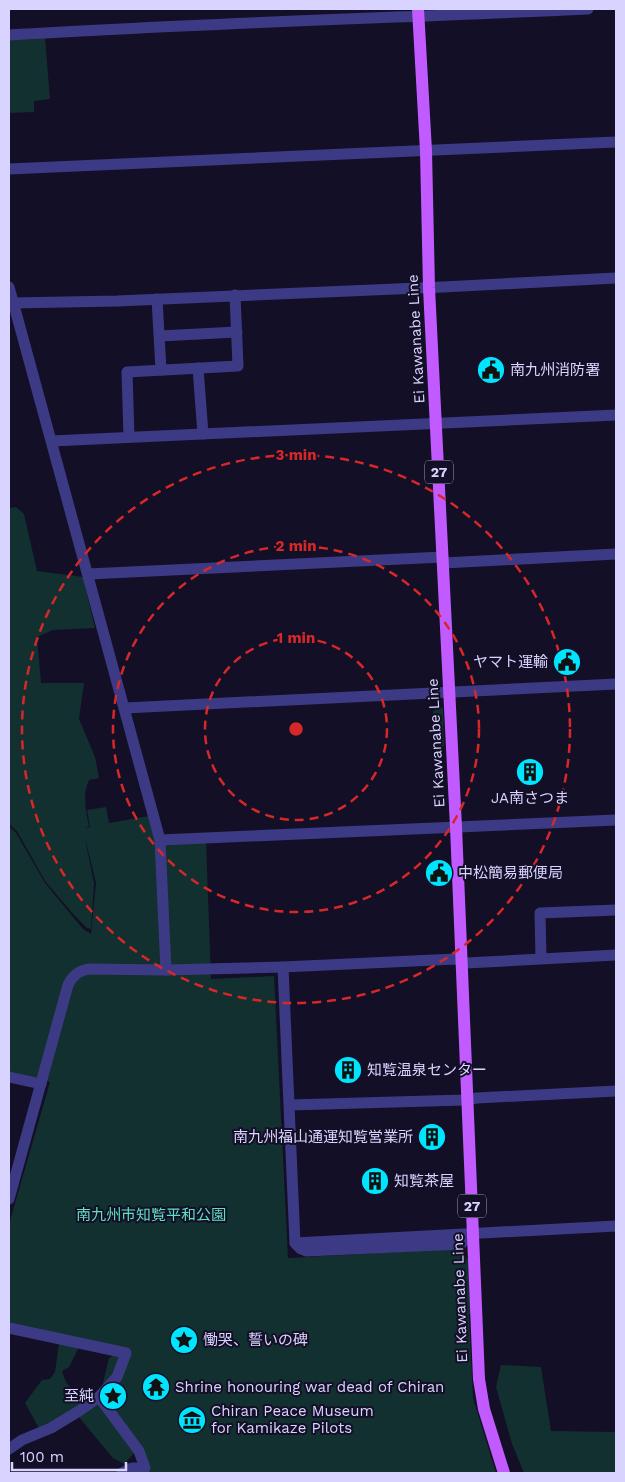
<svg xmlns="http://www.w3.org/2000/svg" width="625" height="1482" viewBox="0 0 625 1482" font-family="'Work Sans','Noto Sans JP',sans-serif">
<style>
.green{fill:#12302f}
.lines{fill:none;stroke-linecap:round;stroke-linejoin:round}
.minor{stroke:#3d3a85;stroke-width:11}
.major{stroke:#c25bff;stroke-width:12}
.ring{fill:none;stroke:#d62828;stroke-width:2.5;stroke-dasharray:9 6}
.labels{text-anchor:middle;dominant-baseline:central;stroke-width:4;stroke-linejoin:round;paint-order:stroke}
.shield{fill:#130f26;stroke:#9e99be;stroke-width:1}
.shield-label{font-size:14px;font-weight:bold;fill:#d9d4ff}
.street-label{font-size:15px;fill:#d9d4ff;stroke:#130f26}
.poi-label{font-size:15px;fill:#d9d4ff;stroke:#130f26;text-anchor:start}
.park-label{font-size:15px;fill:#5fe0c0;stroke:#130f26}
.centre{fill:#d62828;stroke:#130f26;stroke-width:2.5}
.ring-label{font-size:15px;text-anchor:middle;font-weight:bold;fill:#d62828;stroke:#130f26;stroke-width:4;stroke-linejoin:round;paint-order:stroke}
</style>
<rect width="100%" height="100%" fill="#130f26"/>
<!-- green -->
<g class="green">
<polygon points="45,37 50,99 34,101 34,112 9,113 9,38"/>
<path d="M16,507l8,7 13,57 46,6 12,51 -42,2 -16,7 4,46h43l-5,36 16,38 4,21 -10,2c-7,14 -3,32 0,46l-4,2 5,-1 -3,-17 19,-3 3,16 40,-7 7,28 50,-3 5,138 63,-3 14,282 164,-9c8,1 12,4 16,11l3,52 -2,3 4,83 23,75h-367l20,-2 -44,-70 -2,-18 6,-25 7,-4 -107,-30v-100l41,-142 -41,-8v-248l7,7 29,50 38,46 8,5 5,-51 -12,-49 10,49 -3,46 -4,-1 -13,-13 -29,-34 -28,-50 -8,-7v-316z"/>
<polygon points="443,707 444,746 434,747 433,711"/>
<polygon points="59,1343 79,1347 69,1367 62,1371 66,1382 84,1404 40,1430 25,1403 42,1380 50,1379 55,1372"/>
<polygon points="501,1365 541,1367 551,1431 616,1432 616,1473 524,1473 512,1444 496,1387"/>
<polygon points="99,1401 136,1451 124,1464 113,1458 78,1416"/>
</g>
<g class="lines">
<!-- minor -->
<g class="minor">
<path d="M9,35c193,-12 386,-17 579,-26"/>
<polyline points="9,169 616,142"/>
<polyline points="9,287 160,840 166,970"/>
<polyline points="157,299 161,370"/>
<polyline points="13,303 117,301 443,287 616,278"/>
<polyline points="160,336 237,332"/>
<polyline points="198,368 203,434"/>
<polyline points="129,437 127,372 238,366 235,295"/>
<polyline points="52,441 616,415"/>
<polyline points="443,563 616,554"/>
<polyline points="88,574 443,557"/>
<polyline points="125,708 616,684"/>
<polyline points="160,840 616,820"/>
<polyline points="541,958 540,913 616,910"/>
<polyline points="283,967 295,1243 301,1249 306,1251 461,1244 473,1232"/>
<polyline points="9,1077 41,1084"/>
<polyline points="290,1105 464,1100 477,1098 616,1091"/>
<path d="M9,1199l59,-214c5,-10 11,-15 22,-16l76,1 117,-3 173,-8 10,4 150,-8"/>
<polyline points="295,1243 616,1226"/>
<polyline points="9,1328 126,1353 117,1377 99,1397 139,1451 145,1468 132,1468 122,1473"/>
<polyline points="9,1449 22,1440 51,1428 79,1411 99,1397"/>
</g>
<!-- major -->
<polyline class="major" points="418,9 426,151 429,288 456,827 479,1379 484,1409 504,1473"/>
</g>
<!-- distance rings -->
<g class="ring">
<circle cx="296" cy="729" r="91"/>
<circle cx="296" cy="729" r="183"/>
<circle cx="296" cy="729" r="274"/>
</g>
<!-- icons -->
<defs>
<symbol id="civic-disc" viewBox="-11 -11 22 22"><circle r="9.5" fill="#00e5ff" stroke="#130f26"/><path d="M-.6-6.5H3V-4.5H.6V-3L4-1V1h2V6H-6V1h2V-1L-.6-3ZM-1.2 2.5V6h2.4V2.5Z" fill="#111"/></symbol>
<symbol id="building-disc" viewBox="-11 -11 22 22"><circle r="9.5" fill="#00e5ff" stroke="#130f26"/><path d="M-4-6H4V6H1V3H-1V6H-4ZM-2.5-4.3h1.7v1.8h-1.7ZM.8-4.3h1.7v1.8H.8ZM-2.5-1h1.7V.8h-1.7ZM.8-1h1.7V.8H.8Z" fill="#111"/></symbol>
<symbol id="sight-disc" viewBox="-11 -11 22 22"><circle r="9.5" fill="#00e5ff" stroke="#130f26"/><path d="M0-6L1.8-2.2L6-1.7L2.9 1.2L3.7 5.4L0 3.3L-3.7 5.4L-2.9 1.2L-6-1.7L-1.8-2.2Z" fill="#111"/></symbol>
<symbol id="temple-disc" viewBox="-11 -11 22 22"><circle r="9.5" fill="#00e5ff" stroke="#130f26"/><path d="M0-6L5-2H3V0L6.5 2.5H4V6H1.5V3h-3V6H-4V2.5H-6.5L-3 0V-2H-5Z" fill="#111"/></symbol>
<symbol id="museum-disc" viewBox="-11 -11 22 22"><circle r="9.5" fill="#00e5ff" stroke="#130f26"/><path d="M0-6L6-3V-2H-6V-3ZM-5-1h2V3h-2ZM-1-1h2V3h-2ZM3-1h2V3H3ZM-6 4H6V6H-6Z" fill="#111"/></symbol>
</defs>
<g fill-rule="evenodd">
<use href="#civic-disc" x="475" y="354" width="32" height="32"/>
<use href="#civic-disc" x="551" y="646" width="32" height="32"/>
<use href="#building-disc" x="514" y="756" width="32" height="32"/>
<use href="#civic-disc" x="423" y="857" width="32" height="32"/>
<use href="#building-disc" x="332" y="1054" width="32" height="32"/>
<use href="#building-disc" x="416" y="1121" width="32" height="32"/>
<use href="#building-disc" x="359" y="1165" width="32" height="32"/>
<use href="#sight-disc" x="168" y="1324" width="32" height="32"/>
<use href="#temple-disc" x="140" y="1371" width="32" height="32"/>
<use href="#sight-disc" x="97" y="1380" width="32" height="32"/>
<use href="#museum-disc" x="176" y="1404" width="32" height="32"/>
</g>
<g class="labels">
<!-- shield labels -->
<g class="shield">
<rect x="425" y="460.5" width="28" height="23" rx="4"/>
<rect x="458" y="1194.5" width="28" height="23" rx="4"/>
</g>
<g class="shield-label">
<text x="439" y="472">27</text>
<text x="472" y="1206">27</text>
</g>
<!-- street labels -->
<g class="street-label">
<text transform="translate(416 339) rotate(-93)">Ei Kawanabe Line</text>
<text transform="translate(436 743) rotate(-93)">Ei Kawanabe Line</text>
<text transform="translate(460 1298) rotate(-92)">Ei Kawanabe Line</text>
</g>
<!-- poi labels -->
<g class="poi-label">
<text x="510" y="370">南九州消防署</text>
<text x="548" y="662" text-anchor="end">ヤマト運輸</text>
<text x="530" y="798" text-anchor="middle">JA南さつま</text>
<text x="458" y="873">中松簡易郵便局</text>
<text x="367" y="1070">知覧温泉センター</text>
<text x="413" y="1137" text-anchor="end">南九州福山通運知覧営業所</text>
<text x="394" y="1181">知覧茶屋</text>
<text x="203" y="1340">慟哭、誓いの碑</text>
<text x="175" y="1387">Shrine honouring war dead of Chiran</text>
<text x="94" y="1396" text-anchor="end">至純</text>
<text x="211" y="1411">Chiran Peace Museum<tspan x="211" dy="17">for Kamikaze Pilots</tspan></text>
</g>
<!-- park labels -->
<g class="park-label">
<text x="151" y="1215">南九州市知覧平和公園</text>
</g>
</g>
<circle cx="296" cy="729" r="8" class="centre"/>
<g class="ring-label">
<text x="296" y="460">3 min</text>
<text x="296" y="551">2 min</text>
<text x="296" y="643">1 min</text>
</g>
<!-- border -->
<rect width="625" height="1482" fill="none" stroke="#d9d4ff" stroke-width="20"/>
<!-- scale -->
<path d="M12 1462v8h114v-8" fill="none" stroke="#d9d4ff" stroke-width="2.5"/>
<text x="20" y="1462" font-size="15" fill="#d9d4ff" stroke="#130f26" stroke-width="4" paint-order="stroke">100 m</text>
</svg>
